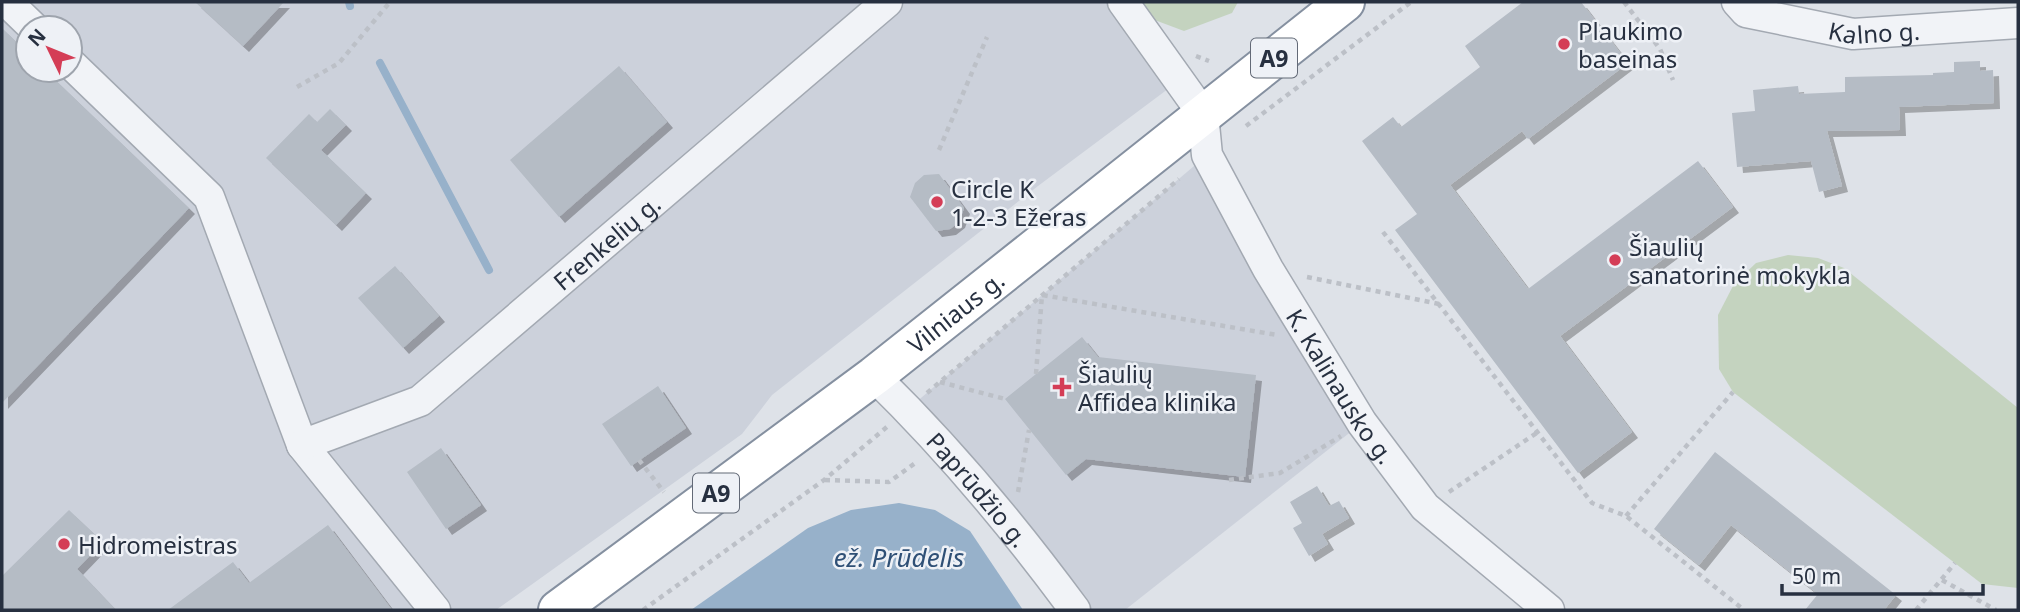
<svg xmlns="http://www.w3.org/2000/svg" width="2020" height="612" viewBox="0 0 2020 612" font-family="'Noto Sans',sans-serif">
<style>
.built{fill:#ccd1db;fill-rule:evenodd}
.green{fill:#c4d3bf}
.water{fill:#97b1ca}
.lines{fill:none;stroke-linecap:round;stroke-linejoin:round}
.stream{stroke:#97b1ca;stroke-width:8}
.building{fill:#b5bcc5;filter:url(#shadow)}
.minor-casing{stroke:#a3a9b2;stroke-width:33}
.highway-casing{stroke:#8590a0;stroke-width:42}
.path{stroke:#bcc0c7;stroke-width:4.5;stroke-dasharray:5 5;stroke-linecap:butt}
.minor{stroke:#f1f3f7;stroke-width:30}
.highway{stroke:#fff;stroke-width:38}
.poi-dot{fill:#d43d56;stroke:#eef1f6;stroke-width:2.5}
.labels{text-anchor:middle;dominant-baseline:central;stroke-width:5;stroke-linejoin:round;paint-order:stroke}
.shield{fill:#eef1f6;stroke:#636a77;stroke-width:2}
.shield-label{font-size:23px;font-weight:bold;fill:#273040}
.street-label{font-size:24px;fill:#273040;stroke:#eef1f6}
.poi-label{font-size:24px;fill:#273040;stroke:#eef1f6;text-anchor:start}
.water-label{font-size:26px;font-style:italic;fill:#2f5076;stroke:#eef1f6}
</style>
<defs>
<filter id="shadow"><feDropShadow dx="6" dy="6" stdDeviation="0" flood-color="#0004"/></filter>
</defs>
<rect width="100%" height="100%" fill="#dee2e8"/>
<!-- built -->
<g class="built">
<path d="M2,2h1121l57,78 -142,106 -266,209 -30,39 -246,176h-494zM28,28h42v42h-42z"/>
<polygon points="1207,155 1362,423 1125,610 1075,610 908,409"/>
</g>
<!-- green -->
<g class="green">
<polygon points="1140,2 1238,2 1232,13 1184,31 1152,19"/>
<polygon points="1788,255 1818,258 1844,268 2018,408 2018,588 1982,584 1733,392 1719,369 1718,315 1734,284 1756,263"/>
</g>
<!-- water -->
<polygon class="water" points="899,503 935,510 970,531 1023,610 691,610 808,528 851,510"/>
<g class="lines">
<!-- stream -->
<g class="stream">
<polyline points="349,2 350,6"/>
<polyline points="380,63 489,270"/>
</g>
</g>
<!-- building -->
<g class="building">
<polygon points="195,2 284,2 243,46"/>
<polygon points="1523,2 1581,2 1628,63 1528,139 1522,131 1450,185 1528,289 1698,161 1733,207 1560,336 1632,432 1578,473 1395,230 1417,214 1362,141 1393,117 1401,127 1480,67 1465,46"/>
<polygon points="2,28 28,53 28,70 45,70 189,208 2,403"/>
<polygon points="1980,61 1980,71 1993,70 1994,103 1899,107 1900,130 1827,131 1842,186 1819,192 1811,161 1737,167 1732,113 1755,111 1753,90 1798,86 1799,94 1845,92 1845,77 1933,75 1933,73 1954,72 1954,62"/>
<polygon points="619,66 667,122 559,217 510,160"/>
<polygon points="330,109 346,125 321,150 366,193 336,225 266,158 309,114 317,122"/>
<polygon points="939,174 964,208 959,222 950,229 936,231 910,197 915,183 924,175"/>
<polygon points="395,266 439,316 403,348 358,298"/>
<polygon points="1082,337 1098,357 1256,375 1245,477 1086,459 1066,475 1005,399"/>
<polygon points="658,386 686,428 631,466 602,424"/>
<polygon points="441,448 481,505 446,529 407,472"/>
<polygon points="1715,452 1896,595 1884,610 1805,610 1818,594 1731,525 1699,565 1654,529"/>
<polygon points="1317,486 1329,506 1339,501 1349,518 1322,534 1328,544 1309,556 1293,528 1302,523 1290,502"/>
<polygon points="69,510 103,542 77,569 116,610 2,610 2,576"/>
<polygon points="328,525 392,610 168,610 233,562 249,583"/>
</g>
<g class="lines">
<defs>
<g id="minor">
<polyline points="7,2 34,28"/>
<path id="s1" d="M1123,2l80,112 4,41 61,114 94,154 63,84 124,103"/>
<path id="s2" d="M1737,2l9,10 107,22 165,-11"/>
<polyline points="70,63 209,197 302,445 435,610"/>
<path id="s3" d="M874,376c74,72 140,151 201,234"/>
<path id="s4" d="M302,445l118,-44 467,-399"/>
</g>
<g id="highway">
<path id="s5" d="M558,610l316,-234 471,-374"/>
</g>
</defs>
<!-- minor casing -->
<use href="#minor" class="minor-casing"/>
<!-- highway casing -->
<use href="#highway" class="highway-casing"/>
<!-- path -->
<g class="path">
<polyline points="1624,2 1660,49 1673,80"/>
<polyline points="1196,56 1209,61"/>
<polyline points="297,87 339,63 390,2"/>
<polyline points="1246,126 1411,2"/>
<polyline points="939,150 987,37"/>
<polyline points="1383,232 1592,503 1626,516 1744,610"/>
<polyline points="1307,277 1439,304"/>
<polyline points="1036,374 1042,295 1277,335"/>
<polyline points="940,382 1005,399"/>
<polyline points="927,393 1179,179"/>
<polyline points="639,460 664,492"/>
<polyline points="825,480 889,482 918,461"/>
<polyline points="1229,480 1280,473 1341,436"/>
<polyline points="1018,492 1029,430"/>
<polyline points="1449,492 1538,432"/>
<polyline points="1626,516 1733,392"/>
<polyline points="1942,580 1996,610"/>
<polyline points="643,610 824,480 888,426"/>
<polyline points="1916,610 1955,563"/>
</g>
<!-- minor -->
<use href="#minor" class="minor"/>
<!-- highway -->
<use href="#highway" class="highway"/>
</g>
<!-- markers -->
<g class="poi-dot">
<circle cx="1564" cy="44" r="7"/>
<circle cx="937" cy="202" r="7"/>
<circle cx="1615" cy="260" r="7"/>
<path d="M1058.5 376.5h7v7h7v7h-7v7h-7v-7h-7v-7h7z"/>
<circle cx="64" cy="544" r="7"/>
</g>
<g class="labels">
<!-- shield labels -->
<g class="shield">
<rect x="1251" y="38.5" width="46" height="39" rx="5"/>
<rect x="693" y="473.5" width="46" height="39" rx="5"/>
</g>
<g class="shield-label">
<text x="1274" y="58">A9</text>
<text x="716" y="493">A9</text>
</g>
<!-- street labels -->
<g class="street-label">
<text stroke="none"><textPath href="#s2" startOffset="144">Kalno g.</textPath></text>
<text stroke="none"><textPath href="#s4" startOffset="371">Frenkelių g.</textPath></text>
<text stroke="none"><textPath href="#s5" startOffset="497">Vilniaus g.</textPath></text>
<text stroke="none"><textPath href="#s1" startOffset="446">K. Kalinausko g.</textPath></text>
<text stroke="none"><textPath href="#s3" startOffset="154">Paprūdžio g.</textPath></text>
</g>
<!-- poi labels -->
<g class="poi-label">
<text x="1578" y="30">Plaukimo<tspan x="1578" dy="28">baseinas</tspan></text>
<text x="951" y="188">Circle K<tspan x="951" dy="28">1-2-3 Ežeras</tspan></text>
<text x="1629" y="246">Šiaulių<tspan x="1629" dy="28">sanatorinė mokykla</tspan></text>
<text x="1078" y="373">Šiaulių<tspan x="1078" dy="28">Affidea klinika</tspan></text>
<text x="78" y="544">Hidromeistras</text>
</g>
<!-- water labels -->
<g class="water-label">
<text x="899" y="557">ež. Prūdelis</text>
</g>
</g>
<!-- border -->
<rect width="2020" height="612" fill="none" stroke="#273040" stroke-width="7"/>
<!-- north arrow -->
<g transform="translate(49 49) rotate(313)"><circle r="33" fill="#eef1f6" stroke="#9ea4ad" stroke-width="2"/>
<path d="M0-5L12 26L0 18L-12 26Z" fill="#d43d56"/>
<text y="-10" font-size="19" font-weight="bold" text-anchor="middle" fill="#273040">N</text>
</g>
<!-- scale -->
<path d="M1782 584v10h201v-10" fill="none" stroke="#273040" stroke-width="3.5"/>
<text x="1792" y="584" font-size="21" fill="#273040" stroke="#eef1f6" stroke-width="5" paint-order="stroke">50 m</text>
</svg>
